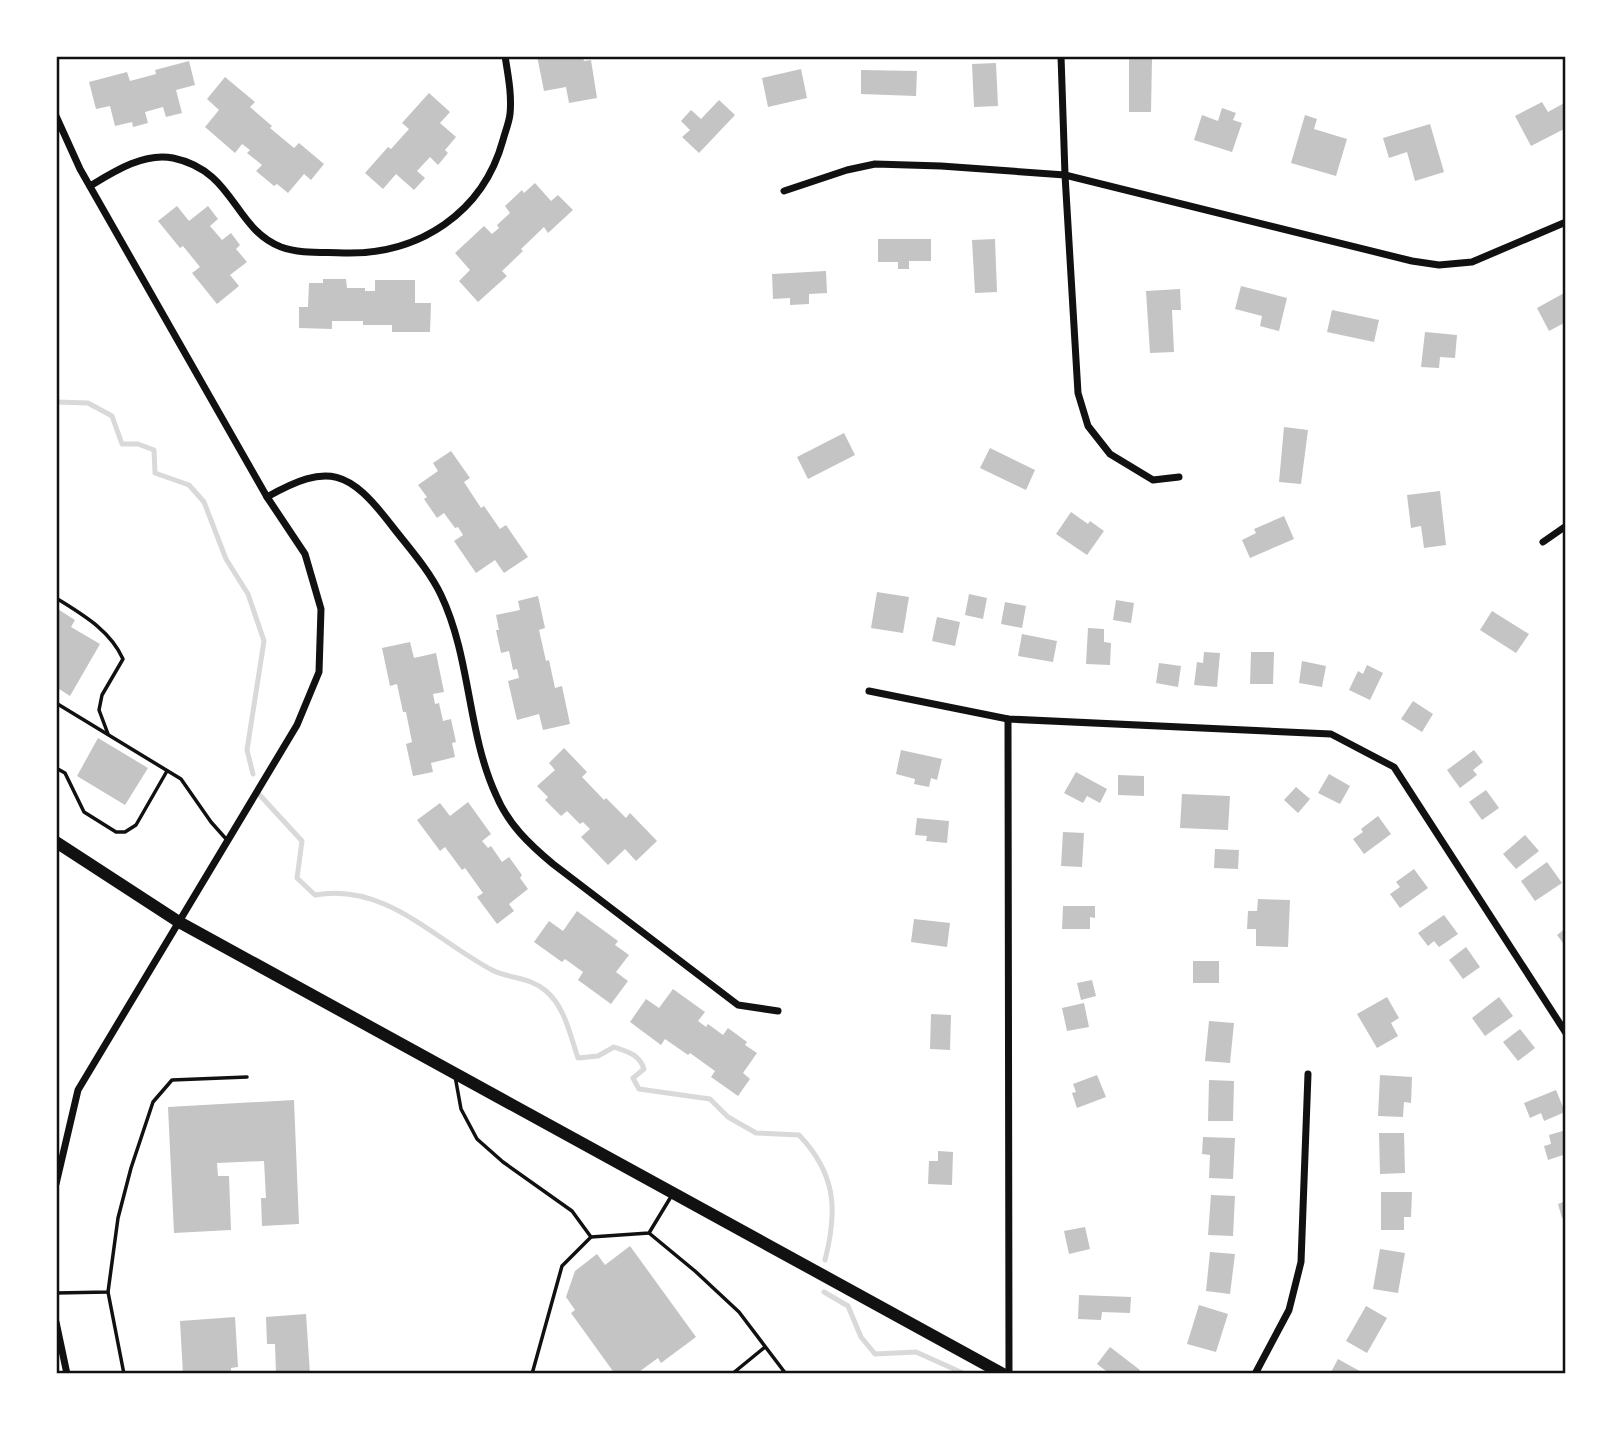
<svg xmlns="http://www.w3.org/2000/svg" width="1622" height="1430" viewBox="0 0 1622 1430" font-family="'Sofia Sans Condensed',sans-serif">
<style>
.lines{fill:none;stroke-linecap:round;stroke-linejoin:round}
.stream{stroke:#d9d9d9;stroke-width:5}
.building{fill:#c4c4c4}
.service{stroke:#111;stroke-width:3.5}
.minor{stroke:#111;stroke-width:7}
.primary{stroke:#111;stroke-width:12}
.neatline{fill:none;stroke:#111;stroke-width:2.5}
</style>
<rect width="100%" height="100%" fill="#fff"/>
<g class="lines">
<!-- stream -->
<g class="stream">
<polyline points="56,402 88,403 112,416 122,444 138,444 154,450 155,473 189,485 204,502 226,559 248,594 264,641 247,750 253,774"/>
<path d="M257,792l45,49 -5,37 18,17c70,-13 120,45 177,75 18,9 38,7 54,21 19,16 24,44 32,67l20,-2 16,-9c14,5 25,7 30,22l-11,9 6,11 71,10 18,18 28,16 43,2c37,39 39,75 26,125"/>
<polyline points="824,1292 848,1306 861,1337 875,1354 916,1352 965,1374"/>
</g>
</g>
<!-- building -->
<g class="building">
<polygon points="537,56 583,56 584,61 591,60 597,98 569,103 566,87 544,91"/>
<polygon points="1129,59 1152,59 1151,112 1129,112"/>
<polygon points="189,61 195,85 176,90 182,113 166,117 163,107 145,112 148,123 133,127 132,122 115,126 110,106 96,109 89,82 127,72 130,81 156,74 155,70"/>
<polygon points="996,63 998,106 974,107 972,64"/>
<polygon points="801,69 807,98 768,107 762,78"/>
<polygon points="861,70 917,71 916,96 861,94"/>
<polygon points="225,77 255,102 250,107 272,126 270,128 294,148 299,143 324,164 311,180 304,174 288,193 277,184 274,186 256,171 262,165 247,153 250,150 242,144 235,153 205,127 219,110 207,99"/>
<polygon points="429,93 450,112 440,123 456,137 445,150 448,153 438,165 430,157 417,171 425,178 414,190 396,174 383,189 365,173 388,147 391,149 409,129 402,123"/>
<polygon points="719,100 735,115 699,153 682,137 690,130 681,121 691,110 701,119"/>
<polygon points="1542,102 1548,112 1566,102 1566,128 1531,146 1515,116"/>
<polygon points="1222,108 1236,113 1233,120 1242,123 1232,152 1194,140 1202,115 1218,121"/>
<polygon points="1305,115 1317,119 1314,129 1347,139 1336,176 1291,163"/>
<polygon points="1430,124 1444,172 1415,181 1407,152 1389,158 1383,138"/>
<polygon points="535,183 551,201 558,195 573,210 548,233 544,227 521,249 523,251 502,271 507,276 478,302 459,281 470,270 455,253 484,226 492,234 499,228 497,225 510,213 505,206 522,190 524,193"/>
<polygon points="177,206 189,221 208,206 218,219 210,226 222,240 231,233 240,245 236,249 247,262 230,275 239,286 217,304 192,273 200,267 183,246 180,248 158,221"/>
<polygon points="878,239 931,239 931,261 909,261 909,269 898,269 898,262 878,262"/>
<polygon points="995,239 997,292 975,293 972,240"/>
<polygon points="826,271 827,293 809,294 809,304 790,305 790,298 773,299 772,274"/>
<polygon points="323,279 346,279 347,288 365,288 365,291 375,291 375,280 415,280 415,303 431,303 430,332 392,332 392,325 363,325 363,321 332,321 332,329 299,328 299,307 308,307 309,283 323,283"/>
<polygon points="1241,286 1287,298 1279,331 1260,326 1262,316 1235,309"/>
<polygon points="1180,289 1181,310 1172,310 1174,352 1150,353 1146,291"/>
<polygon points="1566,292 1566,322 1549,331 1537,308"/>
<polygon points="1332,310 1379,320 1374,342 1327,332"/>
<polygon points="1425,332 1457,335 1455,358 1440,357 1439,368 1421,367"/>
<polygon points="1284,427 1308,430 1301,484 1279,482"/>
<polygon points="844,433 855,455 808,479 797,457"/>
<polygon points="990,448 1035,470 1026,490 980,468"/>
<polygon points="451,451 470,478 464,482 481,508 484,506 500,529 506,525 528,557 504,573 495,560 476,573 454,541 463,535 458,527 455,528 444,513 437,518 424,499 427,497 418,485 438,471 433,463"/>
<polygon points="1440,491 1446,545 1424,548 1421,526 1411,528 1407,495"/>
<polygon points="1071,512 1088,524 1090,521 1104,531 1087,555 1056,534"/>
<polygon points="1284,516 1294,539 1250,558 1242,540 1256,533 1254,529"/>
<polygon points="877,592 909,597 903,633 871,628"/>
<polygon points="969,594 987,598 983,619 965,615"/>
<polygon points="538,596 545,628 539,630 546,661 549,660 555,688 562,686 570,724 543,730 539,714 517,720 508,681 519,678 517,669 513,670 509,651 501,653 496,630 499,630 496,615 520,610 518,601"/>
<polygon points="1116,600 1134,603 1131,623 1113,620"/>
<polygon points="1005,602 1026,606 1022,628 1001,624"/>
<polygon points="56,608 75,620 71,627 100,644 70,696 56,687"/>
<polygon points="1492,611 1529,634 1516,653 1480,630"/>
<polygon points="937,617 960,622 955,646 932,641"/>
<polygon points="1088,628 1104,629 1104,642 1111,643 1110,665 1086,664"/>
<polygon points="1022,634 1057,641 1053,662 1018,656"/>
<polygon points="410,642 414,658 436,653 444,692 433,694 435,704 439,703 443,721 451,719 456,742 452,743 455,757 431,763 433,772 413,776 406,744 412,742 406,712 403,712 397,684 390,686 382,648"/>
<polygon points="1204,652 1220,653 1217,687 1194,685 1197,662 1203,663"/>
<polygon points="1251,652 1274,652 1273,684 1250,684"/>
<polygon points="1302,661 1326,666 1322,687 1299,683"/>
<polygon points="1159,663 1181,666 1178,687 1156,683"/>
<polygon points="1367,665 1383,673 1370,700 1349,690 1358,671 1363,674"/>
<polygon points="1413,701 1433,714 1422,732 1401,719"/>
<polygon points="98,738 148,768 125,805 77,776"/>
<polygon points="564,748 587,772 582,777 604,800 606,798 626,818 630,813 657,841 636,861 625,849 608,865 581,837 590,829 583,822 580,824 567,811 561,816 545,800 548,797 537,786 555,770 549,763"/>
<polygon points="901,750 942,759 937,780 931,778 929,787 914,784 915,779 896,774"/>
<polygon points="1474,750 1483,762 1473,770 1477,775 1460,788 1447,770"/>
<polygon points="1076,772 1107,789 1100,803 1087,796 1083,803 1064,793"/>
<polygon points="1329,774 1350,786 1340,804 1318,793"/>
<polygon points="1118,775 1144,776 1144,796 1118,795"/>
<polygon points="1296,787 1310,799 1298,813 1284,800"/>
<polygon points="1486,790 1499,808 1482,820 1469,802"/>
<polygon points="1182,794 1230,796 1228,830 1180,828"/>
<polygon points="468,802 491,834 482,841 488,848 491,846 502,862 509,857 522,875 520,878 528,889 509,904 514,911 497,924 477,897 483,893 465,868 462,870 445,847 440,851 417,820 440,803 450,816"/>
<polygon points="1378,816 1391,834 1364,854 1353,839 1363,832 1361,829"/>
<polygon points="917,818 949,821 947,843 926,841 927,836 915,835"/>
<polygon points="1063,832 1084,833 1082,867 1061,866"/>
<polygon points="1525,835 1539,851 1516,869 1503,854"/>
<polygon points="1215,849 1239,850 1238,869 1214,868"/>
<polygon points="1547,862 1562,883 1535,901 1521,881"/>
<polygon points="1414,869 1428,888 1400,908 1390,894 1400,887 1396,882"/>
<polygon points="1258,899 1290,900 1288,947 1256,946 1256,929 1247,929 1248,911 1257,911"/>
<polygon points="1063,906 1095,906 1095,918 1090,917 1090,929 1062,929"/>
<polygon points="577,911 618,941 615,945 629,955 616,972 628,981 611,1004 578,980 583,972 565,959 562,962 534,942 549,921 563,931"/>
<polygon points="1444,915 1458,934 1439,947 1434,941 1428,946 1418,933"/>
<polygon points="914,919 950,923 947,947 911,942"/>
<polygon points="1566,928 1566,947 1557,935"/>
<polygon points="1466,947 1480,967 1463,979 1449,960"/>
<rect x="1193" y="961" width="26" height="22"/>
<polygon points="1092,980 1096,996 1081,1000 1077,983"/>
<polygon points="673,989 705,1012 698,1021 706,1027 708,1024 723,1035 728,1028 747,1042 745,1045 757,1053 743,1073 750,1079 738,1096 711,1077 715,1071 690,1053 688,1055 665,1039 661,1045 630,1022 646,999 659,1008"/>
<polygon points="1387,997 1399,1018 1391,1023 1398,1036 1377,1048 1357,1014"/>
<polygon points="1499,997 1513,1016 1485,1036 1472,1018"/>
<polygon points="1084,1003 1089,1027 1067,1031 1062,1008"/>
<polygon points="931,1014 951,1015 950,1050 930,1049"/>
<polygon points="1209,1021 1234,1023 1230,1063 1205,1061"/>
<polygon points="1520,1029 1535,1048 1518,1061 1503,1042"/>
<polygon points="1097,1075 1106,1097 1077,1108 1072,1093 1076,1092 1073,1084"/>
<polygon points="1380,1075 1412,1077 1411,1103 1404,1102 1403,1117 1378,1116"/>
<polygon points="1209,1080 1234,1081 1233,1121 1208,1121"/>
<polygon points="1556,1090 1565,1112 1544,1121 1541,1113 1530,1118 1524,1103"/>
<polygon points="294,1100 299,1224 262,1226 261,1198 266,1198 264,1161 217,1163 218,1176 229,1176 231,1230 174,1233 168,1107"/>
<polygon points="1566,1130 1566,1154 1548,1160 1544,1146 1551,1144 1549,1135"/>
<polygon points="1379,1133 1404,1133 1405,1173 1380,1174"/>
<polygon points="1203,1137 1235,1138 1233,1179 1209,1178 1210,1155 1202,1154"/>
<polygon points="938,1151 953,1152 952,1185 928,1184 929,1161 938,1161"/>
<polygon points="1381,1192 1412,1192 1411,1217 1404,1217 1404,1230 1381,1230"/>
<polygon points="1211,1195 1235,1196 1233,1236 1208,1235"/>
<polygon points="1566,1201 1566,1217 1562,1218 1558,1204"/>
<polygon points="1085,1227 1090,1249 1069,1254 1064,1231"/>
<polygon points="630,1246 696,1337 661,1363 658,1358 636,1374 615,1374 571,1313 575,1310 566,1297 575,1271 597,1254 605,1265"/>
<polygon points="1380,1249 1405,1253 1398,1293 1373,1289"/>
<polygon points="1210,1252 1235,1254 1230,1294 1206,1291"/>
<polygon points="1079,1295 1131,1297 1130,1313 1102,1312 1101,1320 1078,1319"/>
<polygon points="1199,1305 1228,1314 1216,1352 1187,1344"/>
<polygon points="1366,1306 1387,1318 1367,1353 1346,1341"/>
<polygon points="306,1314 310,1374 276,1374 275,1344 267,1344 266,1317"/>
<polygon points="235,1317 238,1367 231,1368 231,1374 183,1374 180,1321"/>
<polygon points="1110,1347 1140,1370 1137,1374 1110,1374 1097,1364"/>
<polygon points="1338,1359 1365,1374 1330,1374"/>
</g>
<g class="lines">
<!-- service -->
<g class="service">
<path d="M56,598c27,17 54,32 67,61l-21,36 -3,15 9,24"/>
<polyline points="56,703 181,779 211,822 227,840"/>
<polyline points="56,768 65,773 84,812 116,832 125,832 136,825 167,771"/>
<polyline points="455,1076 461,1109 477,1139 503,1162 572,1211 591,1237 562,1266 532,1374"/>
<polyline points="649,1233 695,1271 739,1312 786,1374"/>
<polyline points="591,1237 649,1233 672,1195"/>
<polyline points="108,1292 124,1374"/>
<polyline points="56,1293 108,1292 118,1218 131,1168 153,1102 172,1080 247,1077"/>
<polyline points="732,1374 765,1347"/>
</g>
<!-- minor -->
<g class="minor">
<polyline points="1061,56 1065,175 1078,393 1088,426 1110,454 1153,480 1179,477"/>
<polyline points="56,116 80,169 267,497 305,554 321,609 319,672 297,725 78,1090 56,1184"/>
<path d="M90,186c23,-14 54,-34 83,-28 62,13 60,70 108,89 19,7 42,5 63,6 75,2 139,-40 159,-113 2,-8 6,-17 7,-26 2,-19 -2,-39 -5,-58"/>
<polyline points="784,191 847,170 875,164 941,166 1065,175 1412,261 1439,265 1472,262 1566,222"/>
<path d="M267,497c62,-35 82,-27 125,29 17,22 37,44 49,69 30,63 26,137 55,200 12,29 33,49 57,69l185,141 40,6"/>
<polyline points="1543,542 1566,526"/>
<polyline points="869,691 1008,719 1331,734 1394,767 1566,1033"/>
<polyline points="1008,719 1009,1374"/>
<polyline points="56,1322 67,1374"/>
<polyline points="1255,1374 1289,1310 1301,1262 1308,1074"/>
</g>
<!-- primary -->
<polyline class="primary" points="56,842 179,922 1003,1374"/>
</g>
<!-- border -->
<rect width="1622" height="1430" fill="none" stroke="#ffffff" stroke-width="116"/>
<rect x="58" y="58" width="1506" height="1314" class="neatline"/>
</svg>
